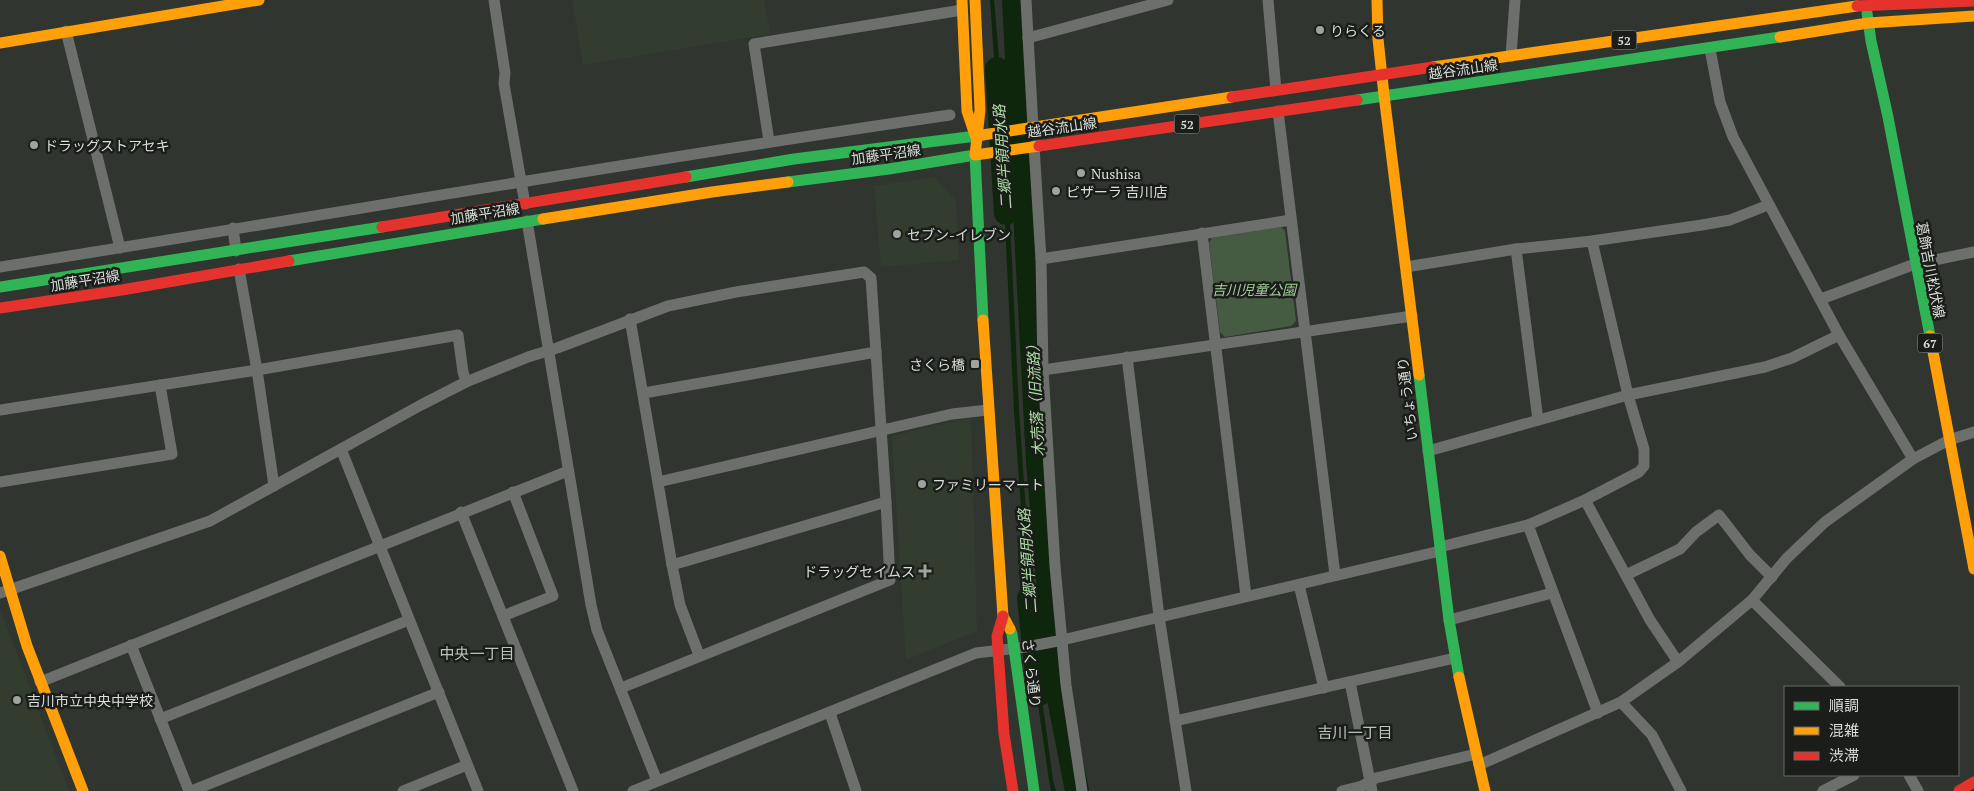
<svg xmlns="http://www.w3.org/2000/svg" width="1974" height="791" viewBox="0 0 1974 791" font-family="'PT Serif','Noto Sans JP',serif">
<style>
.built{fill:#323d30}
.green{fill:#465c42}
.water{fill:#0e260b}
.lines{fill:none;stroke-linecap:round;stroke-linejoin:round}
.river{stroke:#0e260b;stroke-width:24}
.street{stroke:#6d6f6d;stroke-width:11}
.fast{stroke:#30b455;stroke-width:11}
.slow{stroke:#ff9f0a;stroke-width:11}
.jam{stroke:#e5322d;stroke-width:11}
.poi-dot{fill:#9ea49e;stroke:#1a1d19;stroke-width:2}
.labels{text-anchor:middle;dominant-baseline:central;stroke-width:5;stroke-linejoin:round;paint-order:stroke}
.shield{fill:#1a1d19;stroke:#a0a59f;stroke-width:1}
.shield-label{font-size:12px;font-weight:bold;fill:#dadfd9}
.poi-label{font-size:14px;fill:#dadfd9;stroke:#1a1d19;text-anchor:start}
.street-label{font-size:14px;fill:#dadfd9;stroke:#1a1d19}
.park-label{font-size:14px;font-style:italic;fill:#a2d19a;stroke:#1a1d19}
.water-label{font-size:15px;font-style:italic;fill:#aedea6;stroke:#1a1d19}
.neighbourhood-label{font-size:15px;fill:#bbc5ba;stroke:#1a1d19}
</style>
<rect width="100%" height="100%" fill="#303530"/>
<!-- built -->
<g class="built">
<polygon points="572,0 764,0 770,34 583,65"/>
<polygon points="934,177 956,200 959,260 881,267 874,186"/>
<polygon points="971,418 977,631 906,660 892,436"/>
<polygon points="0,609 69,791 0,791"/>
</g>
<!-- green -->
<polygon class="green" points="1281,227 1285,231 1296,321 1291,326 1225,337 1220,332 1209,243 1212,238"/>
<!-- water -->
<g class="water">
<polygon points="990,0 994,0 1003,103 997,100"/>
<polygon points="1008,179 1019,410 1034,628 1030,630 1014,411 1003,181"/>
<polygon points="1037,662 1053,780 1056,791 1051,791 1049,780 1032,663"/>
</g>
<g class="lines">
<!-- river -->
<g class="river">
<polyline points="1014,0 1038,461 1057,688 1077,791"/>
<polyline points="997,69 1006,213"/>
<polyline points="1029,598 1039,694"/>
</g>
<!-- street -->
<g class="street">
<polyline points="494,0 505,73 504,84 525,204"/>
<polyline points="1026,0 1033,127"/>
<polyline points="1268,0 1276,90"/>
<polyline points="66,31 120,248"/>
<polyline points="1028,38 1168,0"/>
<polyline points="1710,49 1720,102 1733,137 1839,335 1913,459"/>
<polyline points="1511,56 1515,0"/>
<polyline points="1278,111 1335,575"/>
<polyline points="769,141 754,44 962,10"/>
<polyline points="1034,146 1041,259 1043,370 1055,566 1066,685 1082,791"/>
<polyline points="527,221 591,605 597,630 657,781"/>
<polyline points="233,228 236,251"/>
<polyline points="1202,233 1246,596"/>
<polyline points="1516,249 1538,420"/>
<polyline points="1041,259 1291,220"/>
<path d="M0,267c317,-50 632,-106 950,-152"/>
<polyline points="1406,267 1516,249 1592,241 1702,225 1730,220 1768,205"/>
<polyline points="239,269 257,370 274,486"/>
<polyline points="1821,299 1915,264 1974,252"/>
<polyline points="630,319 672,565"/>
<polyline points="1127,357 1159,616 1186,791"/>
<polyline points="1043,370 1412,316"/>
<polyline points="644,393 876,352"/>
<polyline points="0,410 257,370 458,335 463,372 466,382"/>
<polyline points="341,449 478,791"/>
<polyline points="1428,451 1628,395 1765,367 1792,358 1839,335"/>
<polyline points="0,482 172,454 160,385"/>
<polyline points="658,482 952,414 988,410"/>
<polyline points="1585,500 1650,620 1678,662"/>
<polyline points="461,512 573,791"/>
<polyline points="1528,525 1598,713"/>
<polyline points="1440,547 1528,525 1585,500 1639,472 1644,466 1644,449 1628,395 1592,241"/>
<polyline points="1626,575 1680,549 1696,532 1719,515 1750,555 1772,577"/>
<polyline points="1299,585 1324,688"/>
<polyline points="0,593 210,521 421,405 466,382 528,357 557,348 668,306 736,292 864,272 871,278 886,502"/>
<polyline points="1752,600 1840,687"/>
<polyline points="503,616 553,596 513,492"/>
<polyline points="1449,620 1552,593"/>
<polyline points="131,645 189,791"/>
<polyline points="40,682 568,471"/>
<polyline points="1350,682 1372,791"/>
<polyline points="621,688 890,580 886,502 672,565 680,605 699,655"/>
<polyline points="1621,702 1652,735 1681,791"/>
<polyline points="830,713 856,791"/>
<polyline points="160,719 409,620"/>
<polyline points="1175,721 1455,658"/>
<polyline points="1479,765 1621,702 1678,662 1752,600 1787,558 1825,522 1913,459 1949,440 1974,432"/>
<polyline points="1909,775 1918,791"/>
<polyline points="191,791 439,692"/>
<polyline points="403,791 467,765"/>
<polyline points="633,791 976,653 1026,647 1058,641 1440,551"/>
<polyline points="1342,791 1362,786 1376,778 1476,754"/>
<polyline points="1823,791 1854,775"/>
</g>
<!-- fast -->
<g class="fast">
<polyline points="1867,13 1871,41 1888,117 1930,336"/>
<polyline points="1357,100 1780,37"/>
<polyline points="686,177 794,159 976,136"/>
<polyline points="788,182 889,169 975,155 983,320"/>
<polyline points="289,261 543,219"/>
<polyline points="0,287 382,227"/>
<polyline points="1419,375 1449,620 1459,677"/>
<polyline points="1010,629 1012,634 1034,791"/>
</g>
<!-- slow -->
<g class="slow">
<polyline points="962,0 967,111 975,135"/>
<polyline points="975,0 980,110 975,155 1039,146"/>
<polyline points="1377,0 1378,39 1384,95 1419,375"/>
<polyline points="1780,37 1868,23 1974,16"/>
<polyline points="0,43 259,0"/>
<polyline points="1433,67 1857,6"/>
<polyline points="976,136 1232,97"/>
<polyline points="543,219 712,192 788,182"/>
<polyline points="983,320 1003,616 1010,629"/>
<polyline points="1930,336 1974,569"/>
<polyline points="0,556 27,646 83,791"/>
<polyline points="1459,677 1485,791"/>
</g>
<!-- jam -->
<g class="jam">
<polyline points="1857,6 1974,1"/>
<polyline points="1232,97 1433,67"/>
<polyline points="1039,146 1357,100"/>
<polyline points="382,227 686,177"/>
<polyline points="0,308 122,290 289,261"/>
<polyline points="1003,616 997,636 1004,734 1013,791"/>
<polyline points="1959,791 1974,782"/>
</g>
</g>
<!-- markers -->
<g class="poi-dot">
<circle cx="1320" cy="30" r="5"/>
<circle cx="34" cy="145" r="5"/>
<circle cx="1081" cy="173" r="5"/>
<circle cx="1056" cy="191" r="5"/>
<circle cx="897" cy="234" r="5"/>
<rect x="970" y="359" width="10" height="10" rx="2.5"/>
<circle cx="922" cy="484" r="5"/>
<path d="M922.5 563.5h5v5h5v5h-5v5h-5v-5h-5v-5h5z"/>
<circle cx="17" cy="700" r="5"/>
</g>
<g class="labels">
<!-- shield labels -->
<g class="shield">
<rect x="1611.5" y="30.5" width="25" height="19" rx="4"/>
<rect x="1174.5" y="114.5" width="25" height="19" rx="4"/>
<rect x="1917.5" y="333.5" width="25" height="19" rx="4"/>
</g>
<g class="shield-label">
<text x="1624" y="40">52</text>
<text x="1187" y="124">52</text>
<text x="1930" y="343">67</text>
</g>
<!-- poi labels -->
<g class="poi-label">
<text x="1330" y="30">りらくる</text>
<text x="44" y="145">ドラッグストアセキ</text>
<text x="1091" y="173">Nushisa</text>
<text x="1066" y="191">ピザーラ 吉川店</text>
<text x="907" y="234">セブン-イレブン</text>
<text x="965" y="364" text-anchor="end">さくら橋</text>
<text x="932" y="484">ファミリーマート</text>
<text x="915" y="571" text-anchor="end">ドラッグセイムス</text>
<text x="27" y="700">吉川市立中央中学校</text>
</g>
<!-- street labels -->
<g class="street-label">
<text transform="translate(1463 69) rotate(-8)">越谷流山線</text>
<text transform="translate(1062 127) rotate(-8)">越谷流山線</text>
<text transform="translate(886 154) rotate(-8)">加藤平沼線</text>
<text transform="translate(485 213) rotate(-9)">加藤平沼線</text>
<text transform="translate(1931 270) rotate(79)">葛飾吉川松伏線</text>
<text transform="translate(85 280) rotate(-9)">加藤平沼線</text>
<text transform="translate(1407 399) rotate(-97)">いちょう通り</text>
<text transform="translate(1032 673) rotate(83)">さくら通り</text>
</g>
<!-- park labels -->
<g class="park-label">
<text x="1254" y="289">吉川児童公園</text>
</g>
<!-- water labels -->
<g class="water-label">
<text transform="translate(1002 157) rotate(-94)">二郷半領用水路</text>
<text transform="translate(1035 397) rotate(-93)">木売落（旧流路）</text>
<text transform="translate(1027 561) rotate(-94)">二郷半領用水路</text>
</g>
<!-- neighbourhood labels -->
<g class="neighbourhood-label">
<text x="477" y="653">中央一丁目</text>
<text x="1355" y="732">吉川一丁目</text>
</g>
</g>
<!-- legend -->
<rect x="1784" y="686" width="175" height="90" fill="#1a1d19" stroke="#676b66"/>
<rect x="1794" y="702" width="25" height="8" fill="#30b455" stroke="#676b66"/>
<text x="1829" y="711" font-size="15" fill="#dadfd9">順調</text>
<rect x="1794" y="727" width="25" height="8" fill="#ff9f0a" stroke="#676b66"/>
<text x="1829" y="736" font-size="15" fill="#dadfd9">混雑</text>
<rect x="1794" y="752" width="25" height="8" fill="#e5322d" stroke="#676b66"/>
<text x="1829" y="761" font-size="15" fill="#dadfd9">渋滞</text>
</svg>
